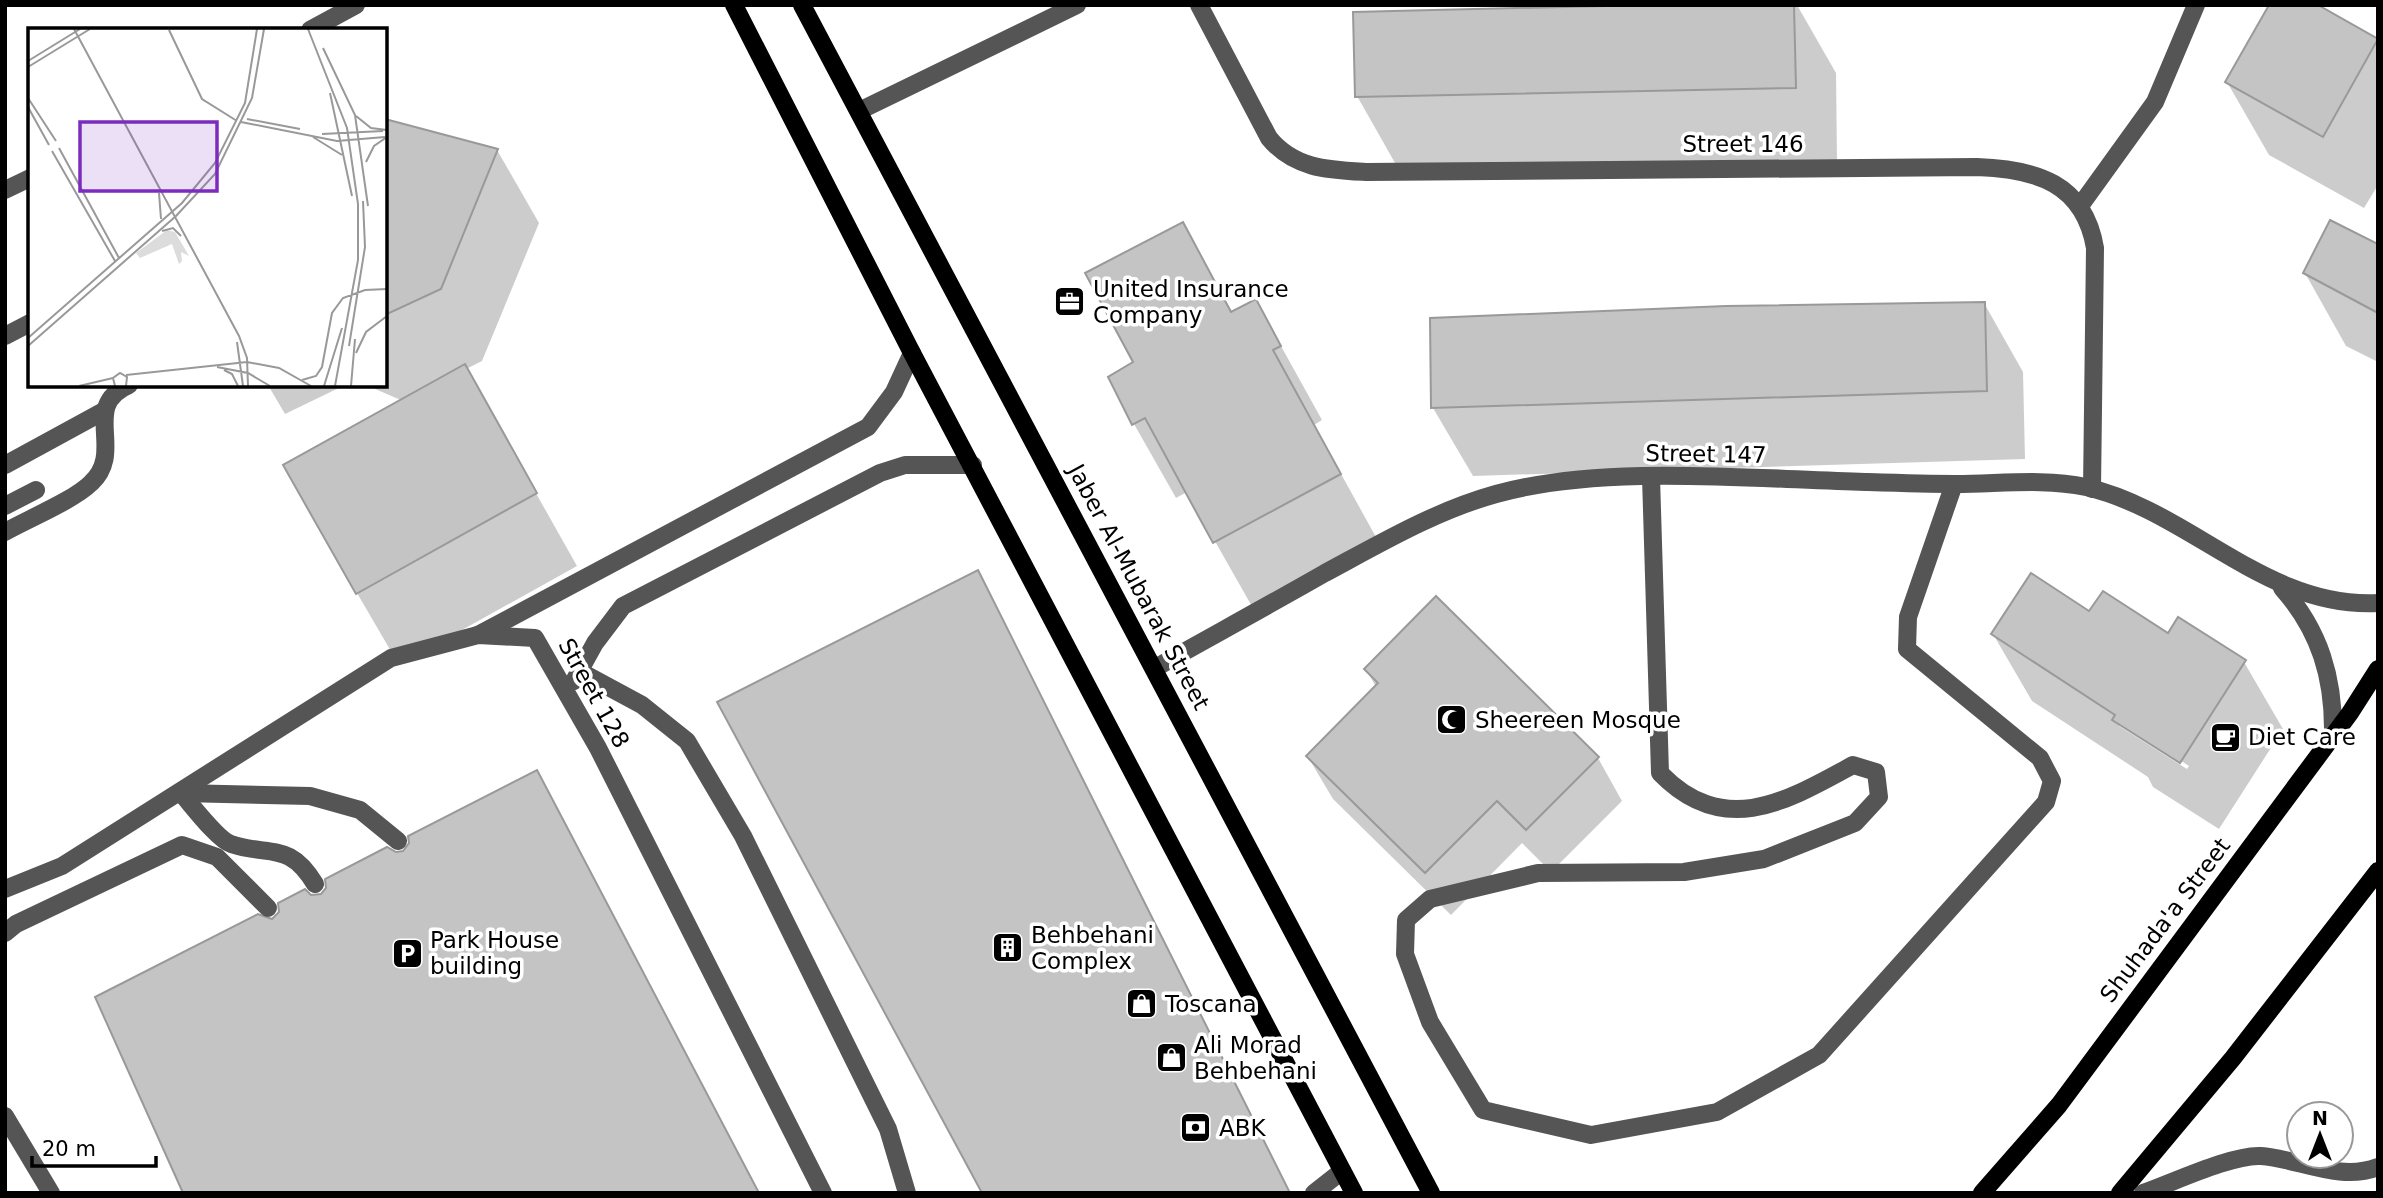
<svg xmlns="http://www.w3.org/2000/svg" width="2383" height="1198" viewBox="0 0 2383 1198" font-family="'DejaVu Sans',sans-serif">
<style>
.shadow{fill:#0003;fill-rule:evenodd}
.building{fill:#c4c4c4;stroke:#999;stroke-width:2}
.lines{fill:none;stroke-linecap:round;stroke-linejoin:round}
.minor{stroke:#555;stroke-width:18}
.major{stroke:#000;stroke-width:18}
.labels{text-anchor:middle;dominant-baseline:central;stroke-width:7;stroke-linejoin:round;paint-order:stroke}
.street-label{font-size:23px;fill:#000;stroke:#fff}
.poi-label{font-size:23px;fill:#000;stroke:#fff;text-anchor:start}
.inset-road{fill:none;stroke:#999;stroke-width:2}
.view{fill:#7b2cbf;fill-opacity:0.15;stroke:#7b2cbf;stroke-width:3.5}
.inset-edge{fill:none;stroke:#000;stroke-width:3.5}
</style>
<rect width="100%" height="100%" fill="#fff"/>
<!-- shadow -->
<g class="shadow">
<polygon points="1681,5 1797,5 1836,73 1837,161 1399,170 1357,96"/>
<polygon points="2377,40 2378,185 2364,208 2269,155 2227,82"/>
<polygon points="385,121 497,150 539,223 482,361 466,369 577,566 399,665 357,593 403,401 366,385 385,385"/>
<polygon points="1182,224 1233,313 1256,301 1322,420 1314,425 1382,548 1258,617 1187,492 1176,498 1134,424 1136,363"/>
<polygon points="2378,239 2378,362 2346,346 2305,273 2375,244"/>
<polygon points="1984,303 2023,372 2025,459 1473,476 1433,408"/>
<polygon points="268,385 345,385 285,414"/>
<polygon points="990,596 1290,1193 984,1193"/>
<path d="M2090,614l154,48 39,67 -64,100 -66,-42 -5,-10 -116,-76 -39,-67zM2119,722l70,44 -2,3 -68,-43z"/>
<polygon points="1366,669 1598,758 1622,801 1551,872 1522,843 1451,915 1333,799 1308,757 1376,687"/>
<polygon points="536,772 759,1193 185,1193 272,921 310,896 322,895 395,854 404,853"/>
</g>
<!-- building -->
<g class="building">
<polygon points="1646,5 1794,5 1796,88 1355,97 1353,12"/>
<polygon points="2269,5 2318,5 2378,39 2323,137 2225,82"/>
<polygon points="385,119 498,149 441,289 385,315"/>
<polygon points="2330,220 2378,244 2378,313 2303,273"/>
<polygon points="1183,222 1231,312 1256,299 1281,346 1273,350 1341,474 1213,543 1145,418 1132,425 1108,377 1133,362 1085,273"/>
<polygon points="1985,302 1987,391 1431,408 1430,318 1726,306"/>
<polygon points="465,364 537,493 356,594 283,465"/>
<polygon points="978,570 1290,1193 982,1193 717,702"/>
<polygon points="2031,573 2089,611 2103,591 2168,633 2178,617 2246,660 2180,763 2112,720 2115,715 1991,634"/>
<polygon points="1436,596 1599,757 1526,830 1497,801 1425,873 1306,756 1378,683 1364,669"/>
<polygon points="537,770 759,1193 183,1193 95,997 258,914 272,919 279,912 278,903 305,889 311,895 321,894 326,888 325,879 387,847 396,852 403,851 409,843 408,836"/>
</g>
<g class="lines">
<!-- minor -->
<g class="minor">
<path d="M1199,5l70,133c25,31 60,32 97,34l611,-5c59,2 107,16 118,81l-3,241"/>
<polyline points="310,30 356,5"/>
<polyline points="859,111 1077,5"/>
<polyline points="5,190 30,178"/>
<polyline points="2080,206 2155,102 2196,5"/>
<polyline points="5,336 30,323"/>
<polyline points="5,465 104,411"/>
<path d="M1651,477l9,296c64,66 127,28 193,-8l23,7 3,25 -24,26 -91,36 -80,13 -146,1 -108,26 -24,21 -1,34 25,68 53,88 108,25 126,-23 102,-57 227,-253 6,-21 -12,-23 -133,-109 1,-32 46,-133"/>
<polyline points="5,506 36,490"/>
<path d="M5,532c23,-13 69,-32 86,-49 35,-32 -11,-77 38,-98"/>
<path d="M2282,588c38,43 52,90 51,147"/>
<polyline points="478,635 868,427 894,392 912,353"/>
<path d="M1155,668c57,-32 114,-63 170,-95 56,-30 110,-62 171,-79 107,-30 257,-15 369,-12 31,1 61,2 91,2 43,0 88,-6 130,3 104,24 180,122 292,116"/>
<polyline points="579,671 642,705 687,741 743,836 888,1129 907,1193"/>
<polyline points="574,681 595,643 623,606 880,473 905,465 973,465"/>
<polyline points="181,793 310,796 360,810 398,841"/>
<path d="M181,793c10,11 37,47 50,51 39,13 58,-3 84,40"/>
<polyline points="5,889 62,866 391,658 478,635 535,638 598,748 823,1193"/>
<polyline points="5,933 16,924 182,845 217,857 268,908"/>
<polyline points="5,1116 51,1193"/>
<polyline points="1314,1193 1342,1171"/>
<path d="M2143,1193c29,-10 90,-39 118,-37 39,3 78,26 117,11"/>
</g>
<!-- major -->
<g class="major">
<polyline points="734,5 912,353 1354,1193"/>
<polyline points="802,5 1431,1193"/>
<polyline points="1982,1193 2059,1105 2350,713 2378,669"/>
<polyline points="2120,1193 2233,1058 2378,871"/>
</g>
</g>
<!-- icons -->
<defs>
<symbol id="office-square" viewBox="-11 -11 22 22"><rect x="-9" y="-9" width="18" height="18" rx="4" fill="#000" stroke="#fff"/><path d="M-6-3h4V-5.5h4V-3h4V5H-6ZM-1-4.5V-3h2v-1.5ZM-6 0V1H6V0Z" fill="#fff"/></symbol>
<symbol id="mosque-square" viewBox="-11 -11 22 22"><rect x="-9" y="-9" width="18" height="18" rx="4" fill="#000" stroke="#fff"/><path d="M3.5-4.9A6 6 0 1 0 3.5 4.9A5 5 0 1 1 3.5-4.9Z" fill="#fff"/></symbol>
<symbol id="cafe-square" viewBox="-11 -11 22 22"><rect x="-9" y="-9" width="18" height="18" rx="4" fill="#000" stroke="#fff"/><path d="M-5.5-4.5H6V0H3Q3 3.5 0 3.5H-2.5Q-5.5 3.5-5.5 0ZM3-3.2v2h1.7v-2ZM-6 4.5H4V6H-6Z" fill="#fff"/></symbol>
<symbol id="building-square" viewBox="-11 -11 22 22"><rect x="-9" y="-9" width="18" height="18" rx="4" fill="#000" stroke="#fff"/><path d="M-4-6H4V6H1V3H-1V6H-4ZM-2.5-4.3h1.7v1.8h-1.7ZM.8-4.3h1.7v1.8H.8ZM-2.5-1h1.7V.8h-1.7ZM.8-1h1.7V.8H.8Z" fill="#fff"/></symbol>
<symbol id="parking-square" viewBox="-11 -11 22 22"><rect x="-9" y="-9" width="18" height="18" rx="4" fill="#000" stroke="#fff"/><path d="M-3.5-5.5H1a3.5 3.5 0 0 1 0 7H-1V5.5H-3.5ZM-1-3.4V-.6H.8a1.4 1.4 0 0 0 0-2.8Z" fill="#fff"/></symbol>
<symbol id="shop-square" viewBox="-11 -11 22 22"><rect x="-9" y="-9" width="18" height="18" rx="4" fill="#000" stroke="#fff"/><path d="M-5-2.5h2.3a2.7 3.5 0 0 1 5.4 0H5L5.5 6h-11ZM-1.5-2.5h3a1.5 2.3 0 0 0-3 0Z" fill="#fff"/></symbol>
<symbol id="bank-square" viewBox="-11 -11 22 22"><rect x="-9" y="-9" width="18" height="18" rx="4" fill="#000" stroke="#fff"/><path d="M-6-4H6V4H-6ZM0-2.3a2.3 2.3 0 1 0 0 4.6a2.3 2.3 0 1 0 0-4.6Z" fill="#fff"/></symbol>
</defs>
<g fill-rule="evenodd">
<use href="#office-square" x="1052" y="284" width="35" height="35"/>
<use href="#mosque-square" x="1434" y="702" width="35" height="35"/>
<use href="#cafe-square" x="2208" y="720" width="35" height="35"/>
<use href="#building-square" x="990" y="930" width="35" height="35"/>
<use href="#parking-square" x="390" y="936" width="35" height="35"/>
<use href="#shop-square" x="1124" y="986" width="35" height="35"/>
<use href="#shop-square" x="1154" y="1040" width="35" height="35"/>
<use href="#bank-square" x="1178" y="1110" width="35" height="35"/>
</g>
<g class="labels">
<!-- street labels -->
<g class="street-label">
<text x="1743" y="144">Street 146</text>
<text transform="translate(1706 454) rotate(1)">Street 147</text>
<text transform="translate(1139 587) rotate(62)">Jaber Al-Mubarak Street</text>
<text transform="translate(594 693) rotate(61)">Street 128</text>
<text transform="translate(2165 920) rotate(-53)">Shuhada'a Street</text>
</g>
<!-- poi labels -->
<g class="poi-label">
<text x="1093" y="289">United Insurance<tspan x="1093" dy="26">Company</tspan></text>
<text x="1475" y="720">Sheereen Mosque</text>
<text x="2248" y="737">Diet Care</text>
<text x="1031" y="935">Behbehani<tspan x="1031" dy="26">Complex</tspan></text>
<text x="430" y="940">Park House<tspan x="430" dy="26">building</tspan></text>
<text x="1165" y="1004">Toscana</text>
<text x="1194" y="1045">Ali Morad<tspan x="1194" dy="26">Behbehani</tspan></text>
<text x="1219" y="1128">ABK</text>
</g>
</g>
<!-- overview -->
<g transform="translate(28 28)">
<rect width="359" height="359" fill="#fff"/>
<path d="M139,202l8,2 14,24 -8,-4 1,9 -3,3 -7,-20 -32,14 -4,-5z" fill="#dcdcdc"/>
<path class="inset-road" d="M46,1l165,307 8,22 1,28M280,1l39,99 11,76v56l-23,126M141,2l33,69 35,22M295,20l32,67 13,91M0,33l52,-32M0,39l62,-38M302,65l22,103M0,70l28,43M0,79l21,38M328,88l15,12 16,2M219,91l53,10M213,94l96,19 48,-4M294,106l61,-3M285,109l29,18M31,120l60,110M24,123l63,110M338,134l8,-16 13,-9M131,165l2,26M134,203l11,-3 8,8M0,310l154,-135 33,-40 30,-60 12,-74M209,314l6,44M0,318l148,-130 39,-42 37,-76 12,-69M321,318l16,-99 -2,-46M328,325l10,-21 21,-16M189,339l31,6 22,13M196,342l8,4 6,12M98,347l121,-13 32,6 32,18M274,352l14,-4 6,-9 10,-54 11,-15 22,-8 22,-1M51,358l34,-8M87,358l-2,-8 7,-5 7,4 -1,9M296,358l18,-58M323,358l4,-47"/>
<path class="view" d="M52,94h137v69h-137z"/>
<rect width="359" height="359" class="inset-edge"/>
</g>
<!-- border -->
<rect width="2383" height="1198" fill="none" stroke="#000000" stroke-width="14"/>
<!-- north arrow -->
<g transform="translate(2320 1135)"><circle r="33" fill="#ffffff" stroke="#999999" stroke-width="2"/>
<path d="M0-5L12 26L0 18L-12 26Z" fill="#000000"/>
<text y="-10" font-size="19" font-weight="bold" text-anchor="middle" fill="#000000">N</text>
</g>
<!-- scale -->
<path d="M32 1156v10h124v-10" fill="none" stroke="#000000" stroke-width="3.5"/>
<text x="42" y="1156" font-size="21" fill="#000000" stroke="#ffffff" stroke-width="5" paint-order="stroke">20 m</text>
</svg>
